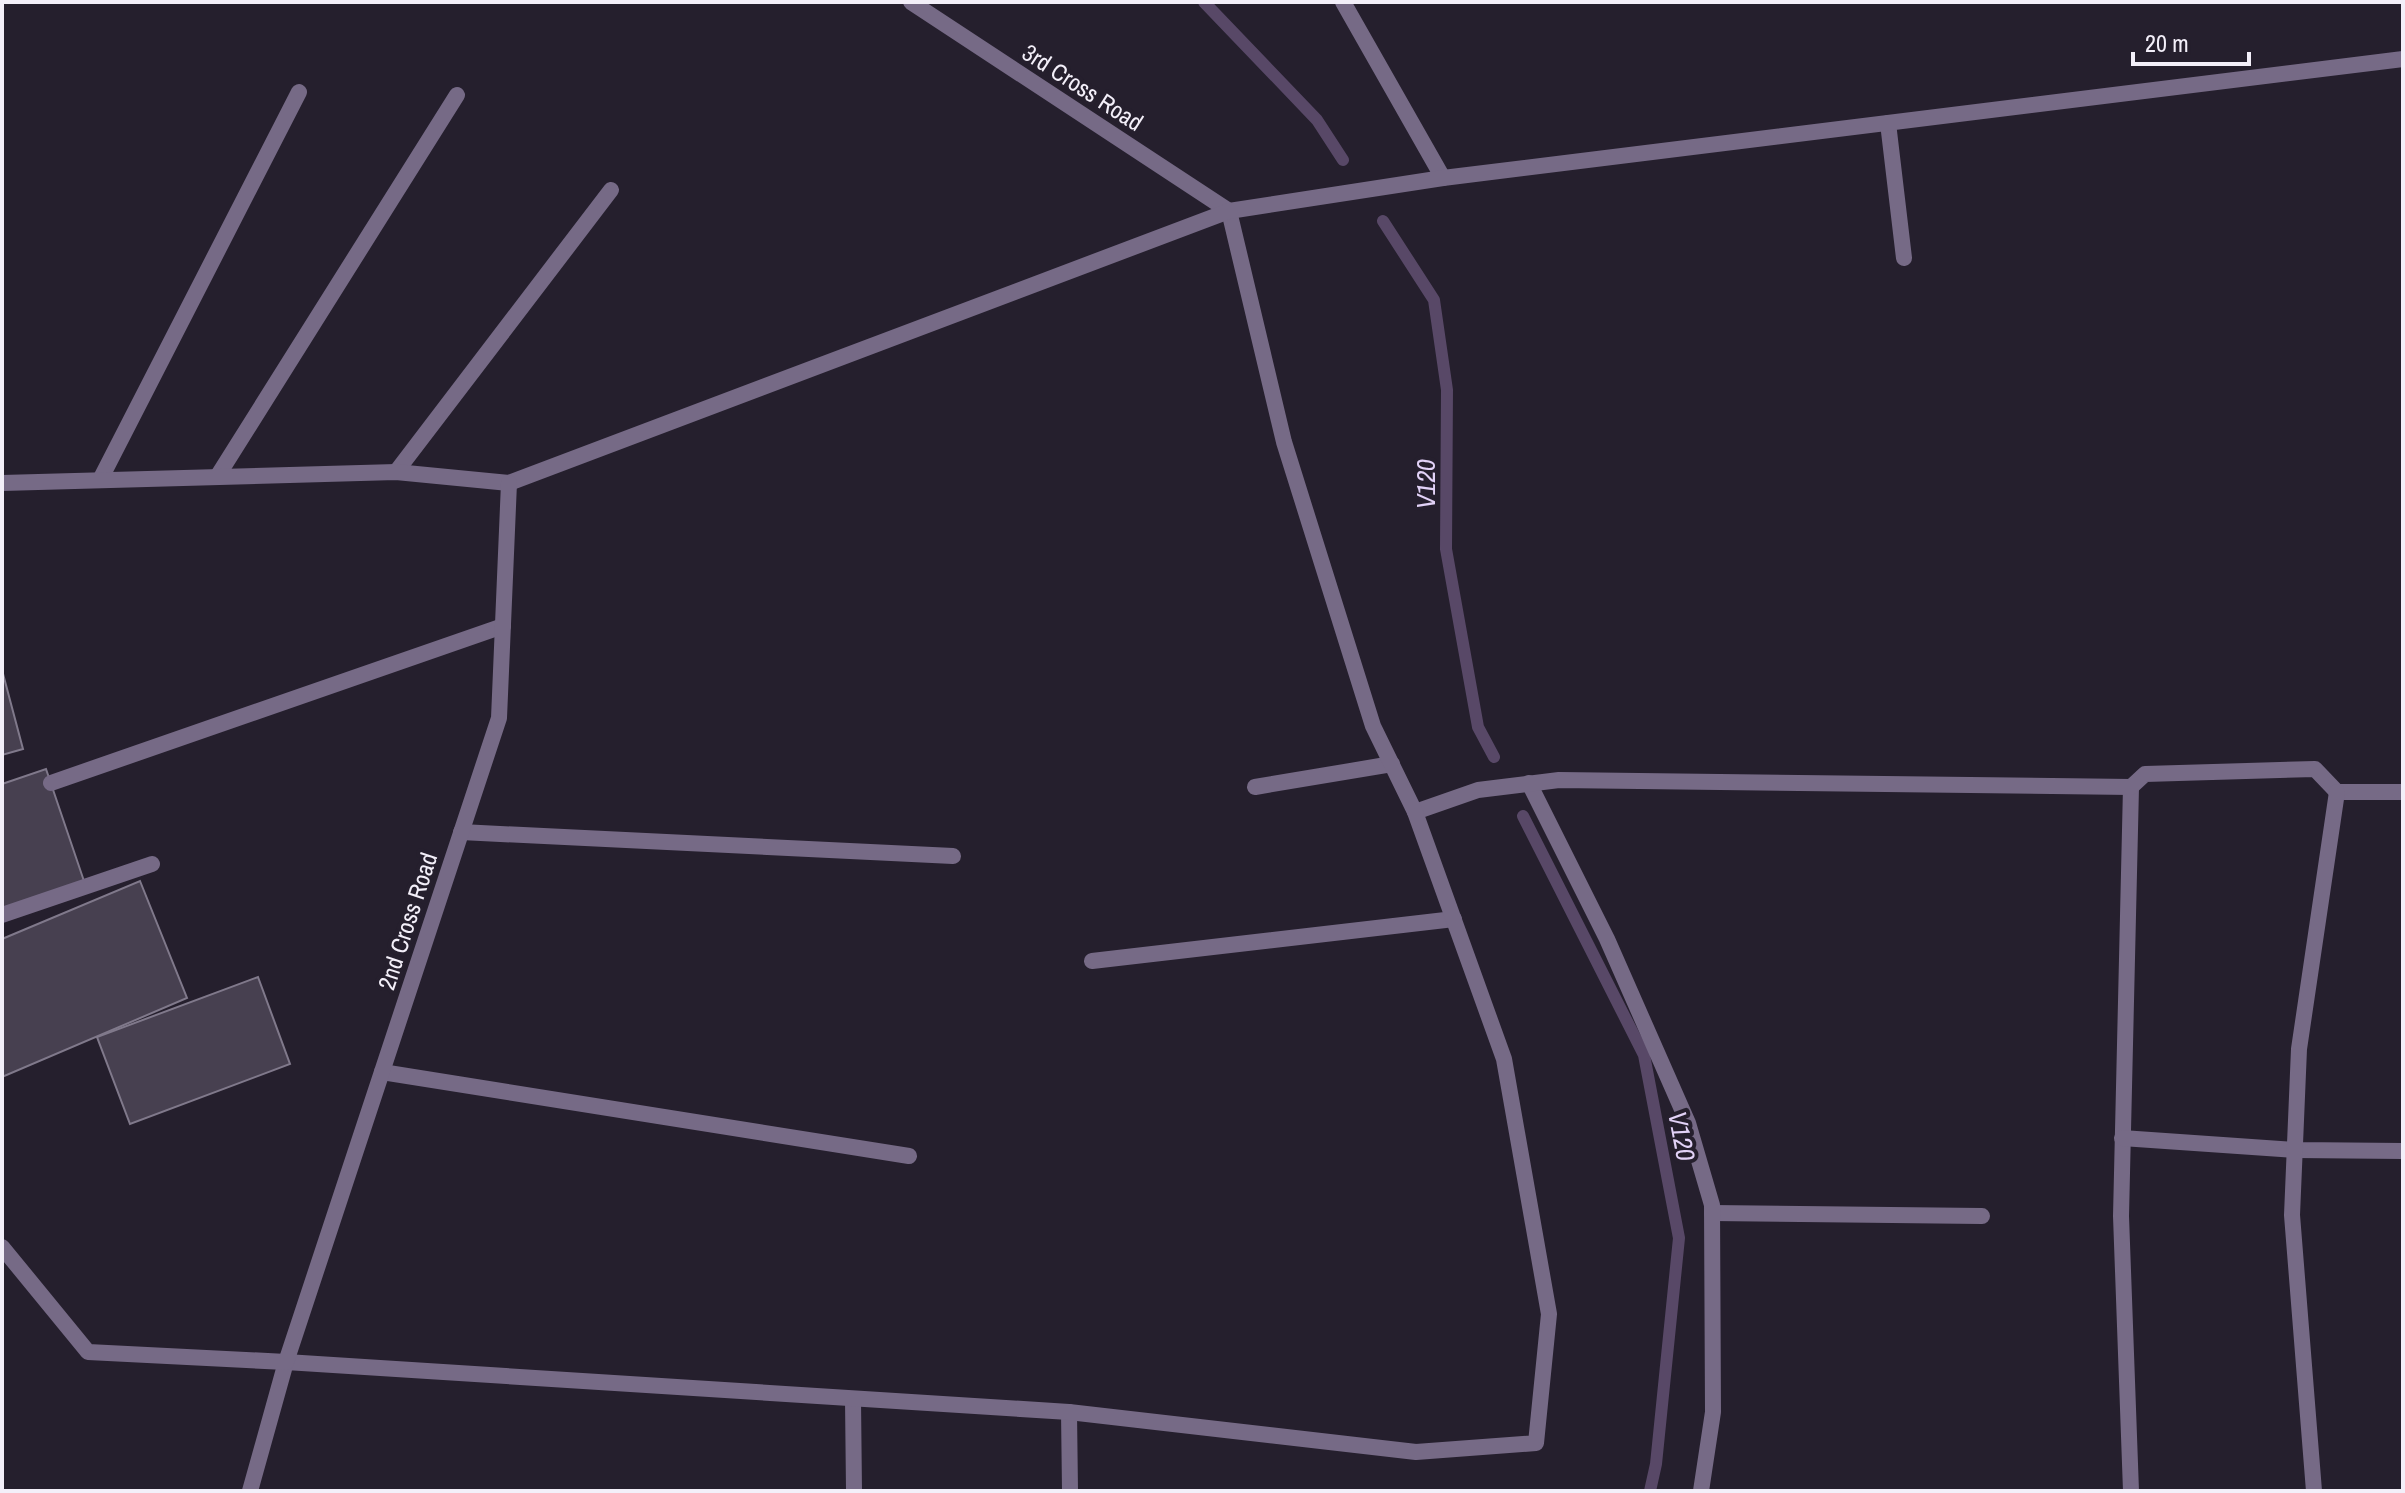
<svg xmlns="http://www.w3.org/2000/svg" width="2405" height="1493" viewBox="0 0 2405 1493" font-family="'Archivo Narrow',sans-serif">
<style>
.lines{fill:none;stroke-linecap:round;stroke-linejoin:round}
.stream{stroke:#584867;stroke-width:12}
.building{fill:#474050;stroke:#80798b;stroke-width:2}
.service{stroke:#766a86;stroke-width:16}
.minor{stroke:#766a86;stroke-width:16}
.tertiary{stroke:#766a86;stroke-width:16}
.labels{text-anchor:middle;dominant-baseline:central;stroke-width:8;stroke-linejoin:round;paint-order:stroke}
.street-label{font-size:24px;fill:#f3eff9;stroke:#251f2d}
.water-label{font-size:26px;font-style:italic;fill:#e2d2f7;stroke:#251f2d}
</style>
<rect width="100%" height="100%" fill="#251f2d"/>
<g class="lines">
<!-- stream -->
<g class="stream">
<polyline points="1204,2 1317,120 1343,160"/>
<polyline points="1383,221 1434,300 1447,390 1446,549 1478,727 1494,757"/>
<polyline points="1523,816 1644,1055 1679,1238 1656,1464 1650,1491"/>
</g>
</g>
<!-- building -->
<g class="building">
<polygon points="2,670 23,749 2,755"/>
<polygon points="46,769 85,884 2,912 2,784"/>
<polygon points="140,881 187,998 2,1077 2,939"/>
<polygon points="258,977 290,1064 130,1124 97,1037"/>
</g>
<g class="lines">
<!-- service -->
<g class="service">
<polyline points="1888,123 1904,258"/>
<polyline points="396,472 611,190"/>
<polyline points="217,477 457,95"/>
<polyline points="100,480 299,92"/>
<polyline points="51,783 503,626"/>
<polyline points="1255,787 1392,764"/>
<polyline points="2,915 152,864"/>
<polyline points="1712,1213 1982,1216"/>
</g>
<!-- minor -->
<g class="minor">
<polyline points="1343,2 1443,178"/>
<polyline points="1529,783 1607,939 1688,1123 1712,1205 1713,1412 1701,1491"/>
<polyline points="2131,787 2121,1216 2131,1491"/>
<polyline points="1415,812 1478,790 1559,780 2131,787 2145,774 2315,769 2337,792 2403,792"/>
<polyline points="461,832 953,856"/>
<polyline points="1092,961 1454,919"/>
<polyline points="382,1072 909,1156"/>
<polyline points="2122,1138 2295,1150 2403,1151"/>
<polyline points="853,1400 854,1491"/>
<polyline points="1069,1412 1070,1491"/>
<polyline points="250,1491 286,1362 1069,1412 1416,1452 1536,1443 1549,1314 1504,1059 1415,812 1373,726 1284,442 1229,211 911,2"/>
<polyline points="2314,1491 2292,1215 2299,1049 2337,792"/>
</g>
<!-- tertiary -->
<g class="tertiary">
<polyline points="2,483 396,472 509,483 1229,211 1443,178 2403,59"/>
<polyline points="2,1247 88,1352 286,1362 499,718 509,483"/>
</g>
</g>
<g class="labels">
<!-- street labels -->
<g class="street-label">
<text transform="translate(1083 87) rotate(33)">3rd Cross Road</text>
<text transform="translate(407 921) rotate(-72)">2nd Cross Road</text>
</g>
<!-- water labels -->
<g class="water-label">
<text transform="translate(1425 484) rotate(-90)">V120</text>
<text transform="translate(1682 1136) rotate(79)">V120</text>
</g>
</g>
<!-- border -->
<rect width="2405" height="1493" fill="none" stroke="#f3eff9" stroke-width="8"/>
<!-- scale -->
<path d="M2133 52v12h116v-12" fill="none" stroke="#f3eff9" stroke-width="4"/>
<text x="2145" y="52" font-size="24" fill="#f3eff9" stroke="#251f2d" stroke-width="6" paint-order="stroke">20 m</text>
</svg>
